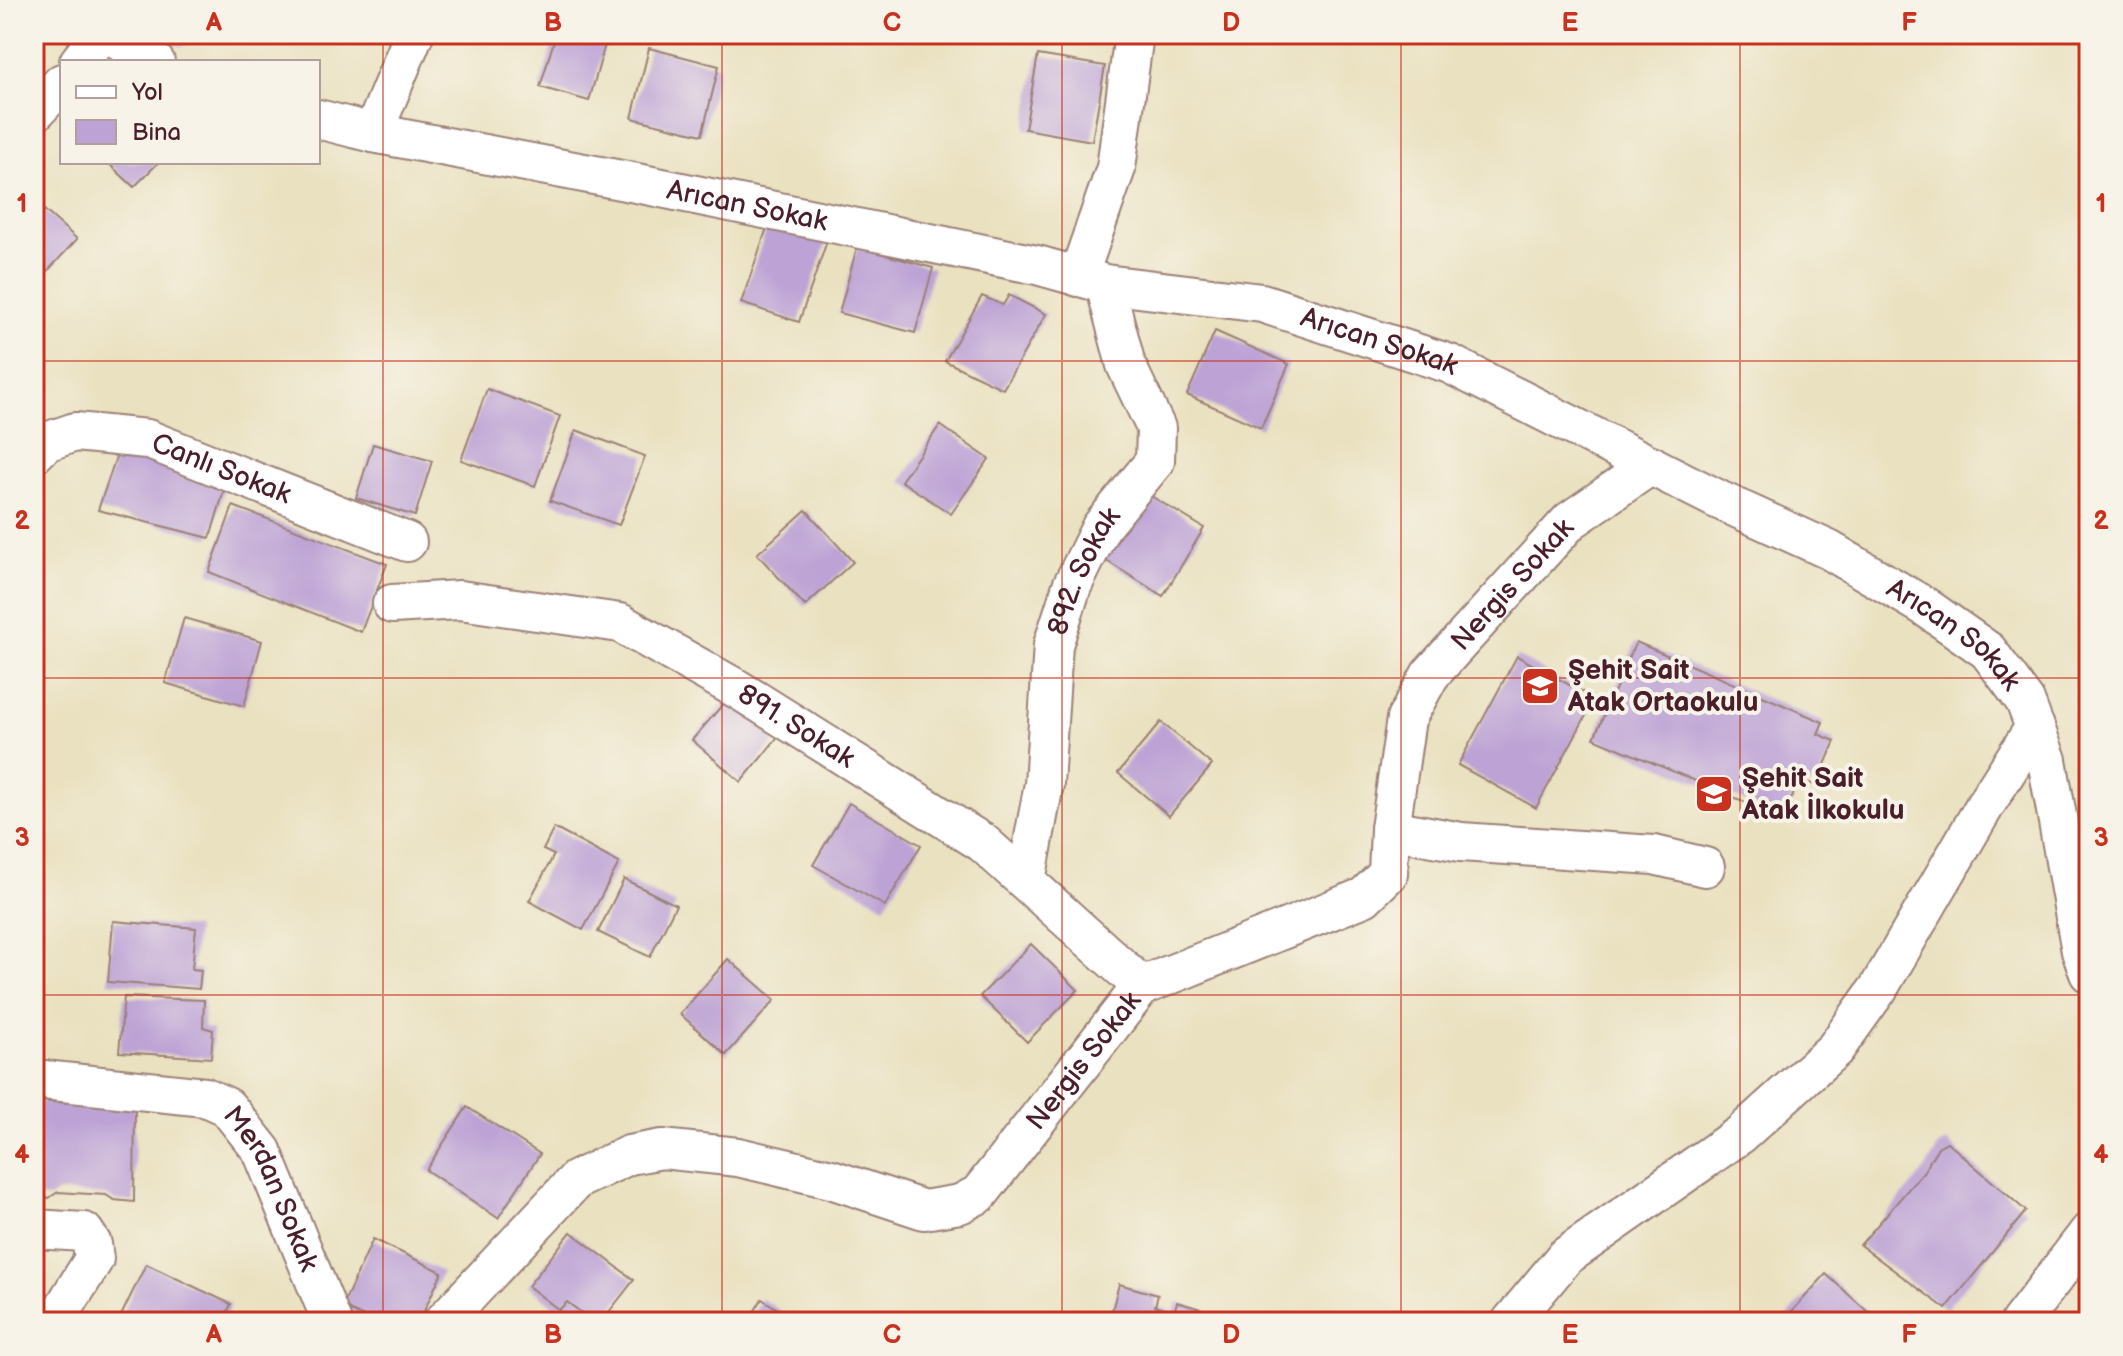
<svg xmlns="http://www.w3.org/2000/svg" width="2123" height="1356" viewBox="0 0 2123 1356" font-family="'Balsamiq Sans',sans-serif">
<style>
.building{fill:#bda3d5}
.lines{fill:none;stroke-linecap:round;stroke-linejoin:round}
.minor-casing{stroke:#9a8076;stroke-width:42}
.minor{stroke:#fff;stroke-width:38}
.grid{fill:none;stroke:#c8321e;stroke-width:2;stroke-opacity:0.55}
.labels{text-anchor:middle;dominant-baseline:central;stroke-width:8;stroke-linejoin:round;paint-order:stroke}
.street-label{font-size:28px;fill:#4a1f2b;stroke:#f7f3e8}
.poi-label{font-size:28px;font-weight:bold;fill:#4a1f2b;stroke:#f7f3e8;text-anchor:start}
.neatline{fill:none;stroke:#c8321e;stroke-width:3}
.grid-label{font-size:26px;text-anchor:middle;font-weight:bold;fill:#c8321e}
</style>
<rect width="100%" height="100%" fill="#f7f3e8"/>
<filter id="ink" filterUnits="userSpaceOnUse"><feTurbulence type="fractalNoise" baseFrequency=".0125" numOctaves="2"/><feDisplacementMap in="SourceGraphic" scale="16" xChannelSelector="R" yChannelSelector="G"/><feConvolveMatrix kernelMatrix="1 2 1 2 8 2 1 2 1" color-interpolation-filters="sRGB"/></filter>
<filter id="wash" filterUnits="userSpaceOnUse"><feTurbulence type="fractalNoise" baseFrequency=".006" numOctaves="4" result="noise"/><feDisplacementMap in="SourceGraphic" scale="32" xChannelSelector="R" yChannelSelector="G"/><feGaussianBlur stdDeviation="1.8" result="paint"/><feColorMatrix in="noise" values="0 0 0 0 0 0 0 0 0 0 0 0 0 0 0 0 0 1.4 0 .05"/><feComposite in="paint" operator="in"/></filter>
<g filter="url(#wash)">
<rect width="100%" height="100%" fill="#eae1c0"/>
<g id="blocks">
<!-- building -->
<g class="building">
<polygon points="160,34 210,34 182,46 169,43"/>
<polygon points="556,34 608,34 589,101 540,87"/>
<polygon points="649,48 719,66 702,135 632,118"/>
<polygon points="1038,55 1105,66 1092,141 1025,129"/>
<polygon points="107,162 159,162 134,187"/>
<polygon points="34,201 77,239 34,286"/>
<polygon points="769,222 827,241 799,322 741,303"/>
<polygon points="857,247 933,268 915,333 839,313"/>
<polygon points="1009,295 1046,314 1003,389 945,361 982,296 1003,305"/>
<polygon points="1215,331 1289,364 1261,428 1187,395"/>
<polygon points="487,389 560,416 535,486 461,460"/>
<polygon points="940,425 989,459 951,514 901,481"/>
<polygon points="576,430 645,456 619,525 550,501"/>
<polygon points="373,444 432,461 415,516 356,498"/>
<polygon points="118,451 226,484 210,538 98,510"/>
<polygon points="1146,493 1204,528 1163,596 1105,560"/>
<polygon points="233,506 387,564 361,632 209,572"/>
<polygon points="806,510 853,562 805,606 757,554"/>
<polygon points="184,618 262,641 244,706 165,683"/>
<polygon points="1636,642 1823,722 1818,734 1835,741 1816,786 1800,779 1783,818 1594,738"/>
<polygon points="1517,656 1595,699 1536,808 1458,765"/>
<polygon points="730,696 778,737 741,782 692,740"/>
<polygon points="1161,722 1212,765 1169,816 1118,773"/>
<polygon points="849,803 921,845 885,906 813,865"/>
<polygon points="554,828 619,863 583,930 529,901 554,855 543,850"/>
<polygon points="624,879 676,905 650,957 598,932"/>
<polygon points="113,921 196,928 192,969 201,970 199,989 108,982"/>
<polygon points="1031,944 1078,990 1027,1042 980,996"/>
<polygon points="728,959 775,1000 726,1055 680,1014"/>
<polygon points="124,997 204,1000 203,1027 213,1030 211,1058 119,1052"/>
<polygon points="34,1101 135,1106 134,1202 114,1200 106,1195 58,1192 49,1198 34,1197"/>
<polygon points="467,1107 540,1154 498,1218 426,1170"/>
<polygon points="1947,1142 2026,1211 1946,1309 1860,1245 1924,1171 1938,1147"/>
<polygon points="571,1232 634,1280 601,1322 594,1322 567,1302 559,1310 528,1286"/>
<polygon points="373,1239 442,1272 419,1322 375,1322 342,1307"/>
<polygon points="146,1264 231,1304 223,1322 118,1322"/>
<polygon points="1826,1274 1879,1322 1782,1322"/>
<polygon points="1119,1284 1158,1295 1155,1306 1174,1312 1177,1302 1201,1309 1197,1322 1109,1322"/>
<polygon points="762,1299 798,1322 748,1322"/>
</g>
</g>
</g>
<g filter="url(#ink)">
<use href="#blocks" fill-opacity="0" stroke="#9a8076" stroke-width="2"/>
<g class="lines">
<defs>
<g id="minor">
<polyline points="113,34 135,54 155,62"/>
<polyline points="79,62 101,34"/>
<polyline points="34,113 62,83"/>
<path id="s1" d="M318,119l55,14 274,52 390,80 68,19 157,19 188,61 269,136 110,50 95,56 64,45 37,50 22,59 34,191 8,22"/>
<polyline points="373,133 414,34"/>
<polyline points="1078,277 1116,168 1134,34"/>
<path id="s2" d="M34,454l12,-12 29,-10 72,7 260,103"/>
<path id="s3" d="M392,604l68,-4 160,23 119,67 244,153 159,143"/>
<polyline points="1390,829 1461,842 1654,855 1705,867"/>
<path id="s4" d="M1026,881l18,-97 9,-139 19,-59 29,-59 54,-66 1,-33 -30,-63 -21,-81"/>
<path id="s5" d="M34,1079l171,18 22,10 35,44 70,171"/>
<polyline points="34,1229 84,1232 92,1244 94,1259 55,1322"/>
<path id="s6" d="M443,1322l133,-142 53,-25 33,-6 76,8 93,22 93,31 36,-6 19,-10 163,-208 222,-89 24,-23 2,-45 16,-110 24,-44 140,-154 81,-56"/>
<polyline points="1511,1322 1565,1257 1741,1134 1835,1049 1878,989 1987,802 2035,727"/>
<polyline points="2020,1322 2089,1232"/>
</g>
</defs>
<!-- minor casing -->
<use href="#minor" class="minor-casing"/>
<!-- minor -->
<use href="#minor" class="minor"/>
</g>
</g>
<!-- grid -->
<path class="grid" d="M383,34v1288M722,34v1288M1062,34v1288M1401,34v1288M1740,34v1288M34,361h2055M34,678h2055M34,995h2055"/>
<!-- icons -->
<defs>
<symbol id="school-square" viewBox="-11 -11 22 22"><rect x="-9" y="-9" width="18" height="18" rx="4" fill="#c8321e" stroke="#f7f3e8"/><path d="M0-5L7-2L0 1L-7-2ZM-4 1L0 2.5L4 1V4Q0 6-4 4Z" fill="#fff"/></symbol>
</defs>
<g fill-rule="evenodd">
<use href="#school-square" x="1518" y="664" width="44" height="44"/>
<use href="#school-square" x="1692" y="772" width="44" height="44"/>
</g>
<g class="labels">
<!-- street labels -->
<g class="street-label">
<text stroke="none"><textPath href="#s1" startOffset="438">Arıcan Sokak</textPath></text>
<text stroke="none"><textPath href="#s1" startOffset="1086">Arıcan Sokak</textPath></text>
<text stroke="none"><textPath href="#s2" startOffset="200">Canlı Sokak</textPath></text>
<text stroke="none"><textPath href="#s4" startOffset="318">892. Sokak</textPath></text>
<text stroke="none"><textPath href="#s6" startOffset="1480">Nergis Sokak</textPath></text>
<text stroke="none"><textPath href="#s1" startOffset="1734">Arıcan Sokak</textPath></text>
<text stroke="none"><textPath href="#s3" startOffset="434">891. Sokak</textPath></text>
<text stroke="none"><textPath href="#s6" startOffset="784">Nergis Sokak</textPath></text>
<text stroke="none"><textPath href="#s5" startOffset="290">Merdan Sokak</textPath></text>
</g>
<!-- poi labels -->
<g class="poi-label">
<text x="1568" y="670">Şehit Sait<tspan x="1568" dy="32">Atak Ortaokulu</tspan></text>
<text x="1742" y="778">Şehit Sait<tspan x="1742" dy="32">Atak İlkokulu</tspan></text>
</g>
</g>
<!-- margin -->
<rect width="2123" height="1356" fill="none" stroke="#f7f3e8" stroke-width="88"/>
<!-- legend -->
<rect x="60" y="60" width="260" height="104" fill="#f7f3e8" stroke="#b29e9c" stroke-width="2"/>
<rect x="76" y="86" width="40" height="12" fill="#ffffff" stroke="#b29e9c" stroke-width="2"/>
<text x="132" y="100" font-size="24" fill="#4a1f2b">Yol</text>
<rect x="76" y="120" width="40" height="24" fill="#bda3d5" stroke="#b29e9c" stroke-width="2"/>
<text x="132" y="140" font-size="24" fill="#4a1f2b">Bina</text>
<rect x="44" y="44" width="2035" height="1268" class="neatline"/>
<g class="grid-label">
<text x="214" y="31">A</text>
<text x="553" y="31">B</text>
<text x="892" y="31">C</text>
<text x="1231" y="31">D</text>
<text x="1570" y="31">E</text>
<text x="1909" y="31">F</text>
<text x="22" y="212">1</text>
<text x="2101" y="212">1</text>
<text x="22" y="529">2</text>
<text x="2101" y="529">2</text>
<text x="22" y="846">3</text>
<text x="2101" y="846">3</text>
<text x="22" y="1163">4</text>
<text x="2101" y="1163">4</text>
<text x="214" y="1343">A</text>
<text x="553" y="1343">B</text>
<text x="892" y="1343">C</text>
<text x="1231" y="1343">D</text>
<text x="1570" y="1343">E</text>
<text x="1909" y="1343">F</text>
</g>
</svg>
